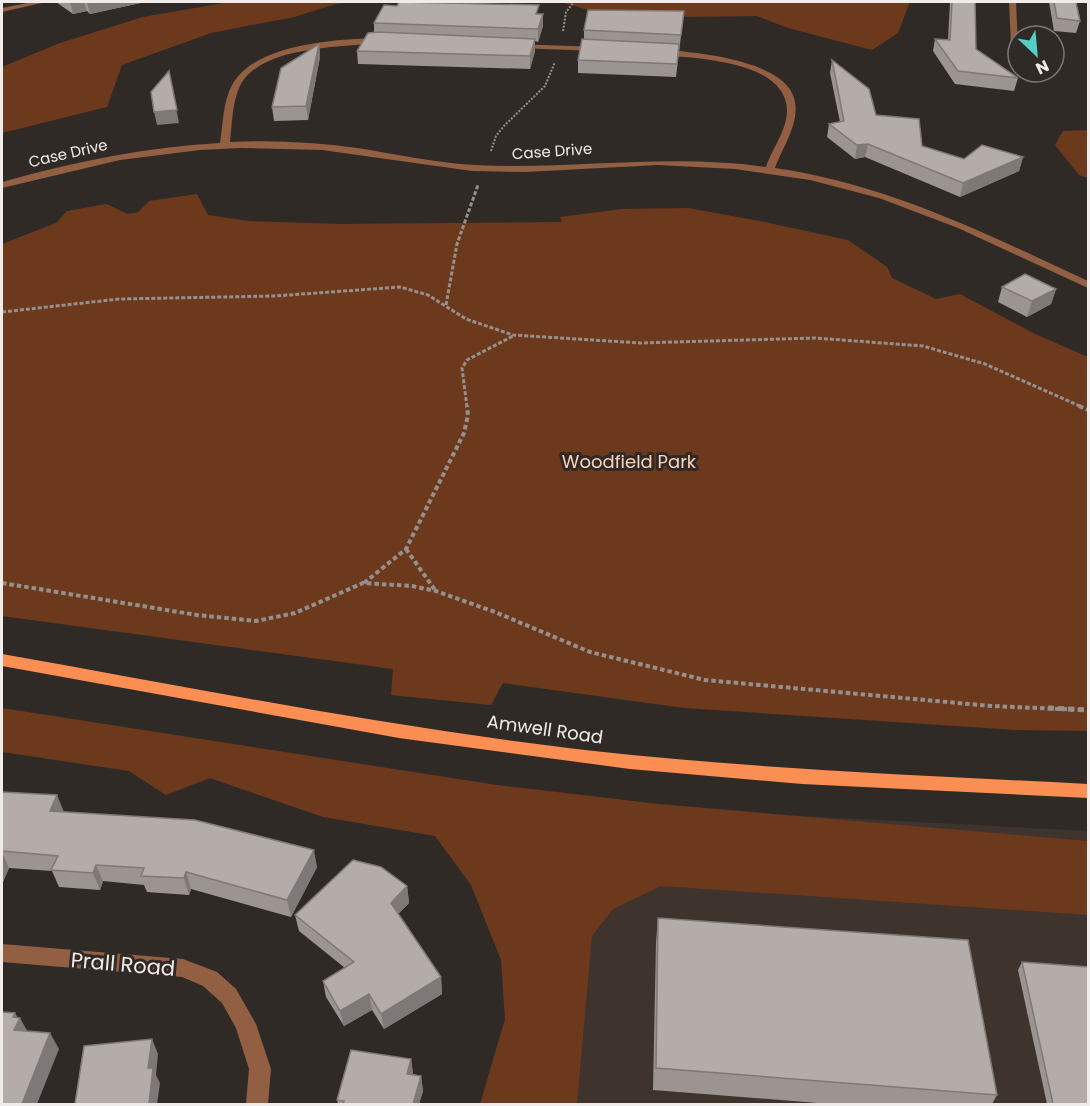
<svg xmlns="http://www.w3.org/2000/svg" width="1090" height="1106" viewBox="0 0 1090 1106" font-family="Poppins,sans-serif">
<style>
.built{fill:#3f332d}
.green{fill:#6d391c}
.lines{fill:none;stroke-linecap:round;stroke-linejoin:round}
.path-far3{stroke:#95908e;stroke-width:2;stroke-dasharray:2 1.5;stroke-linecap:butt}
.path-far2{stroke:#95908e;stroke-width:3;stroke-dasharray:4 2;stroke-linecap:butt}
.path-far1{stroke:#95908e;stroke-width:4;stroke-dasharray:4.5 3;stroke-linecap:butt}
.path{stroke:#95908e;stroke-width:5;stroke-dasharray:6 4;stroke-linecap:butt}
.minor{fill:#935f43;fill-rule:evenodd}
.major{fill:#fb8f53;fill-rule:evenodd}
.wall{fill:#9b9490}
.shaded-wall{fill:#7e7876}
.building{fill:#b4aca8;stroke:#7e7876;stroke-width:1.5}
.labels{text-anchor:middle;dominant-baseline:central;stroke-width:6;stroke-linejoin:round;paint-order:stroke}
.far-street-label{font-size:15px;fill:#f0ecea;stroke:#302a27}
.park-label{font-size:18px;fill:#fed2bb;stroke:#302a27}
.street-label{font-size:18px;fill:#f0ecea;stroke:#302a27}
.near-street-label{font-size:21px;fill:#f0ecea;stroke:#302a27}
</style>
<rect width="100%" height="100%" fill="#302a27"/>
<!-- built -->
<polygon class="built" points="550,803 1088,831 1088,1104 508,1104"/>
<!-- green -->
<g class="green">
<polygon points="229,2 354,2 336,4 294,17 211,33 122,65 107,107 2,133 2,67 60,43 143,17"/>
<polygon points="561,2 910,2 898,33 872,50 788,28 757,16 677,17 585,9"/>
<polygon points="1088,130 1088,178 1079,175 1055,145 1063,131"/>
<polygon points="197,194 208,215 249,221 338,224 562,222 560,217 621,209 688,208 760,221 848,240 887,267 892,278 936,299 960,294 1035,334 1088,357 1088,731 1016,730 684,708 503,683 491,705 391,695 393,669 2,616 2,244 56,223 67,211 106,204 128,214 138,212 149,201"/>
<polygon points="2,708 497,785 659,804 1088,841 1088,915 661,886 613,909 592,936 577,1104 480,1104 505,1019 501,960 471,885 435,836 323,817 210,778 166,795 129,771 2,752"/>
</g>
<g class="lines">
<!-- path-far3 -->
<g class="path-far3">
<polyline points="563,31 566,12 574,2"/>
<polyline points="491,151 496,136 504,126 545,86 555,62"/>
</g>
<!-- path-far2 -->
<g class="path-far2">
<polyline points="446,305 457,244 478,185"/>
<polyline points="2,312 119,299 275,296 400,287 428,295 466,319 513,335 640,343 815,338 923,346 985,364 1082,407"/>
<polyline points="467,407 462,368 467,360 513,336"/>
</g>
<!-- path-far1 -->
<g class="path-far1">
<polyline points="1079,406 1088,410"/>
<polyline points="406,549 435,590"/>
<polyline points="2,583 197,615 256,621 295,613 363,583 412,586 436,591 495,612 590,652 705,680 991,706 1084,710"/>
<polyline points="364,583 406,549 464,433 468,415 467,406"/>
</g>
<!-- path -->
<polyline class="path" points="1048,708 1088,710"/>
<!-- minor -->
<g class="minor">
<polygon points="33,2 46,2 2,12 2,8"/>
<polygon points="1009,2 1016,2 1018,48 1011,44"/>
<path d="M381,38h3v4c-38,6 -126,2 -145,46 -7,17 -7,37 -9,54 42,-2 85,0 127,6 39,6 78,15 118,17 97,5 193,-12 291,2 6,-18 21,-37 21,-56 0,-41 -60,-49 -91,-53 -12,-2 -31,0 -40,-6 8,-5 22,-1 31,0 29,3 98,13 107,46 7,24 -11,48 -19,70 112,16 212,66 313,113v7l-130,-60 -79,-30 -69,-18 -75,-11 -77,-4 -133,7 -53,-1 -150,-21 -81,-2 -41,2 -80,10 -118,28v-6c71,-20 144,-35 218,-39 3,-19 3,-41 12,-58 23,-42 107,-46 149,-47z"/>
<polygon points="513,44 600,47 604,49 600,51 516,48 512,46"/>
<polygon points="2,944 183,959 217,972 236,989 256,1024 271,1069 268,1104 246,1104 249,1069 236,1028 222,1003 203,986 182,977 2,962"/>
</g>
<!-- major -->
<path class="major" d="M2,654c209,37 419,80 630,101 152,15 304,21 456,29v14l-286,-14 -172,-15 -231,-31 -397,-72z"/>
</g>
<!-- wall -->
<g class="wall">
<polygon points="56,2 145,2 90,14 87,11 73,14"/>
<polygon points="950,2 975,2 976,49 1018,78 1014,91 955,84 933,51 935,39 948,40"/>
<polygon points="1049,2 1076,2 1080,21 1076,33 1054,31"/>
<polygon points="684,11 676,77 578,73 578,60 584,39 584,30"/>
<polygon points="543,14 543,26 538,42 535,41 535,51 530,69 358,64 357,51 374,32 374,23"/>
<polygon points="319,44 320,57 308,120 274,121 272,107"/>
<polygon points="832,60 876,115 922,146 964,159 1023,157 1019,171 960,197 865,157 855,159 827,137 829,124 840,122 830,73"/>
<polygon points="1002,287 1056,289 1051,304 1027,317 998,302"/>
<polygon points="2,792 64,812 317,867 291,917 191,889 189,895 147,892 144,885 103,881 100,890 59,887 52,871 9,868 3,882 2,882"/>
<polygon points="407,886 409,903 398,914 441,977 442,994 384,1029 372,1010 344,1026 326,997 323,981 345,968 299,931 295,915"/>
<polygon points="658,918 997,1095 992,1104 830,1104 653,1090 656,942"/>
<polygon points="1022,962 1089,1104 1047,1104 1018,970"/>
<polygon points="411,1059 413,1074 421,1076 423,1091 419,1104 338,1104 337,1100"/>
</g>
<!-- shaded-wall -->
<g class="shaded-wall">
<polygon points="70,2 84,2 87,11 73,14"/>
<polygon points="87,2 145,2 90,14"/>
<polygon points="543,14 543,26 538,42 538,29"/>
<polygon points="535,39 535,51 530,69 530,56"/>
<polygon points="319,44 320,57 308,120 306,106"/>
<polygon points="169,71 179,123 157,125 154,112"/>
<polygon points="868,144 865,157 855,159 857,145"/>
<polygon points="1023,157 1019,171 960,197 963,183"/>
<polygon points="1056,289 1051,304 1027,317 1032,301"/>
<polygon points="57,795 64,812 50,811"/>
<polygon points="314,850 317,867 291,917 287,900"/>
<polygon points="2,852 9,868 3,882 2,880"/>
<polygon points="96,865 103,881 100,890 93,873"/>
<polygon points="186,872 191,889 189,895 184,878"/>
<polygon points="407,886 409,903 393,919 391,903"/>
<polygon points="441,977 442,994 384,1029 381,1014"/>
<polygon points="369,994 372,1010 344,1026 340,1011"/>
<polygon points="15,1013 19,1020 20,1018 29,1034 14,1030 13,1017"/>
<polygon points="50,1033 59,1049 37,1104 22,1104"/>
<polygon points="152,1039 158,1054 156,1075 160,1083 157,1104 149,1104 148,1068"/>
<polygon points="411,1059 413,1075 407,1074"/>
<polygon points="421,1076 423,1091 419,1104 413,1104"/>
</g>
<!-- building -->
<g class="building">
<polygon points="399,2 539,5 536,14 543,14 538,29 374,23 384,5 397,6"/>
<polygon points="952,2 975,2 976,49 1018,78 958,71 935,39 950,40"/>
<polygon points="1054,2 1076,2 1080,21 1057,18"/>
<polygon points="588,10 684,11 681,35 584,30"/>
<polygon points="379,32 535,39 530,56 357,51 368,33"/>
<polygon points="582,39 679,44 677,64 578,60"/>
<polygon points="319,44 306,106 272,107 281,68"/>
<polygon points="832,60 869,89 876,115 919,119 922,146 964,159 982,145 1023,157 963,183 868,144 857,145 829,124 844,121"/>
<polygon points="169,71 177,110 154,112 151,92"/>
<polygon points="1025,274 1056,289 1032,301 1002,287"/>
<polygon points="2,792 57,795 50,811 195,820 314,850 287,900 186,872 184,878 141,876 144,868 96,865 93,873 51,870 58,856 2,851"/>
<polygon points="353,860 381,867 407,886 391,903 441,977 381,1014 369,994 340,1011 323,981 354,962 295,915"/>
<polygon points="658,918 968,940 997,1095 656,1068"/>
<polygon points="1022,962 1089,967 1089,1104 1053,1104"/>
<polygon points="2,1012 15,1013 13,1017 20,1018 14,1030 50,1033 22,1104 2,1104"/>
<polygon points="152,1039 148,1068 153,1068 149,1104 75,1104 84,1046"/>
<polygon points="351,1050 411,1059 407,1074 421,1076 413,1104 343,1104 344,1101 337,1100"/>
</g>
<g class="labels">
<!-- far-street labels -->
<g class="far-street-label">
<text transform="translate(552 151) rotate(-4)">Case Drive</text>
<text transform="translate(68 153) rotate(-13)">Case Drive</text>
</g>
<!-- park labels -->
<g class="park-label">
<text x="629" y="461">Woodfield Park</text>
</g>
<!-- street labels -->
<g class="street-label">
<text transform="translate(545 729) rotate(8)">Amwell Road</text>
</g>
<!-- near-street labels -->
<g class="near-street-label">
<text transform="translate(123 964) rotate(5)">Prall Road</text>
</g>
</g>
<!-- border -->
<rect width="1090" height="1106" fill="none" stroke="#f0ecea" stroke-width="6"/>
<!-- north arrow -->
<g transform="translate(1036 54) rotate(154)"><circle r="28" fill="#302a27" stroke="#7d7875" stroke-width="1.5"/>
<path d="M0-4.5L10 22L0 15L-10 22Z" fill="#55cec6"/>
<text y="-9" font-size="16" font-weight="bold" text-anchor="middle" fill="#f0ecea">N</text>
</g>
</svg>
